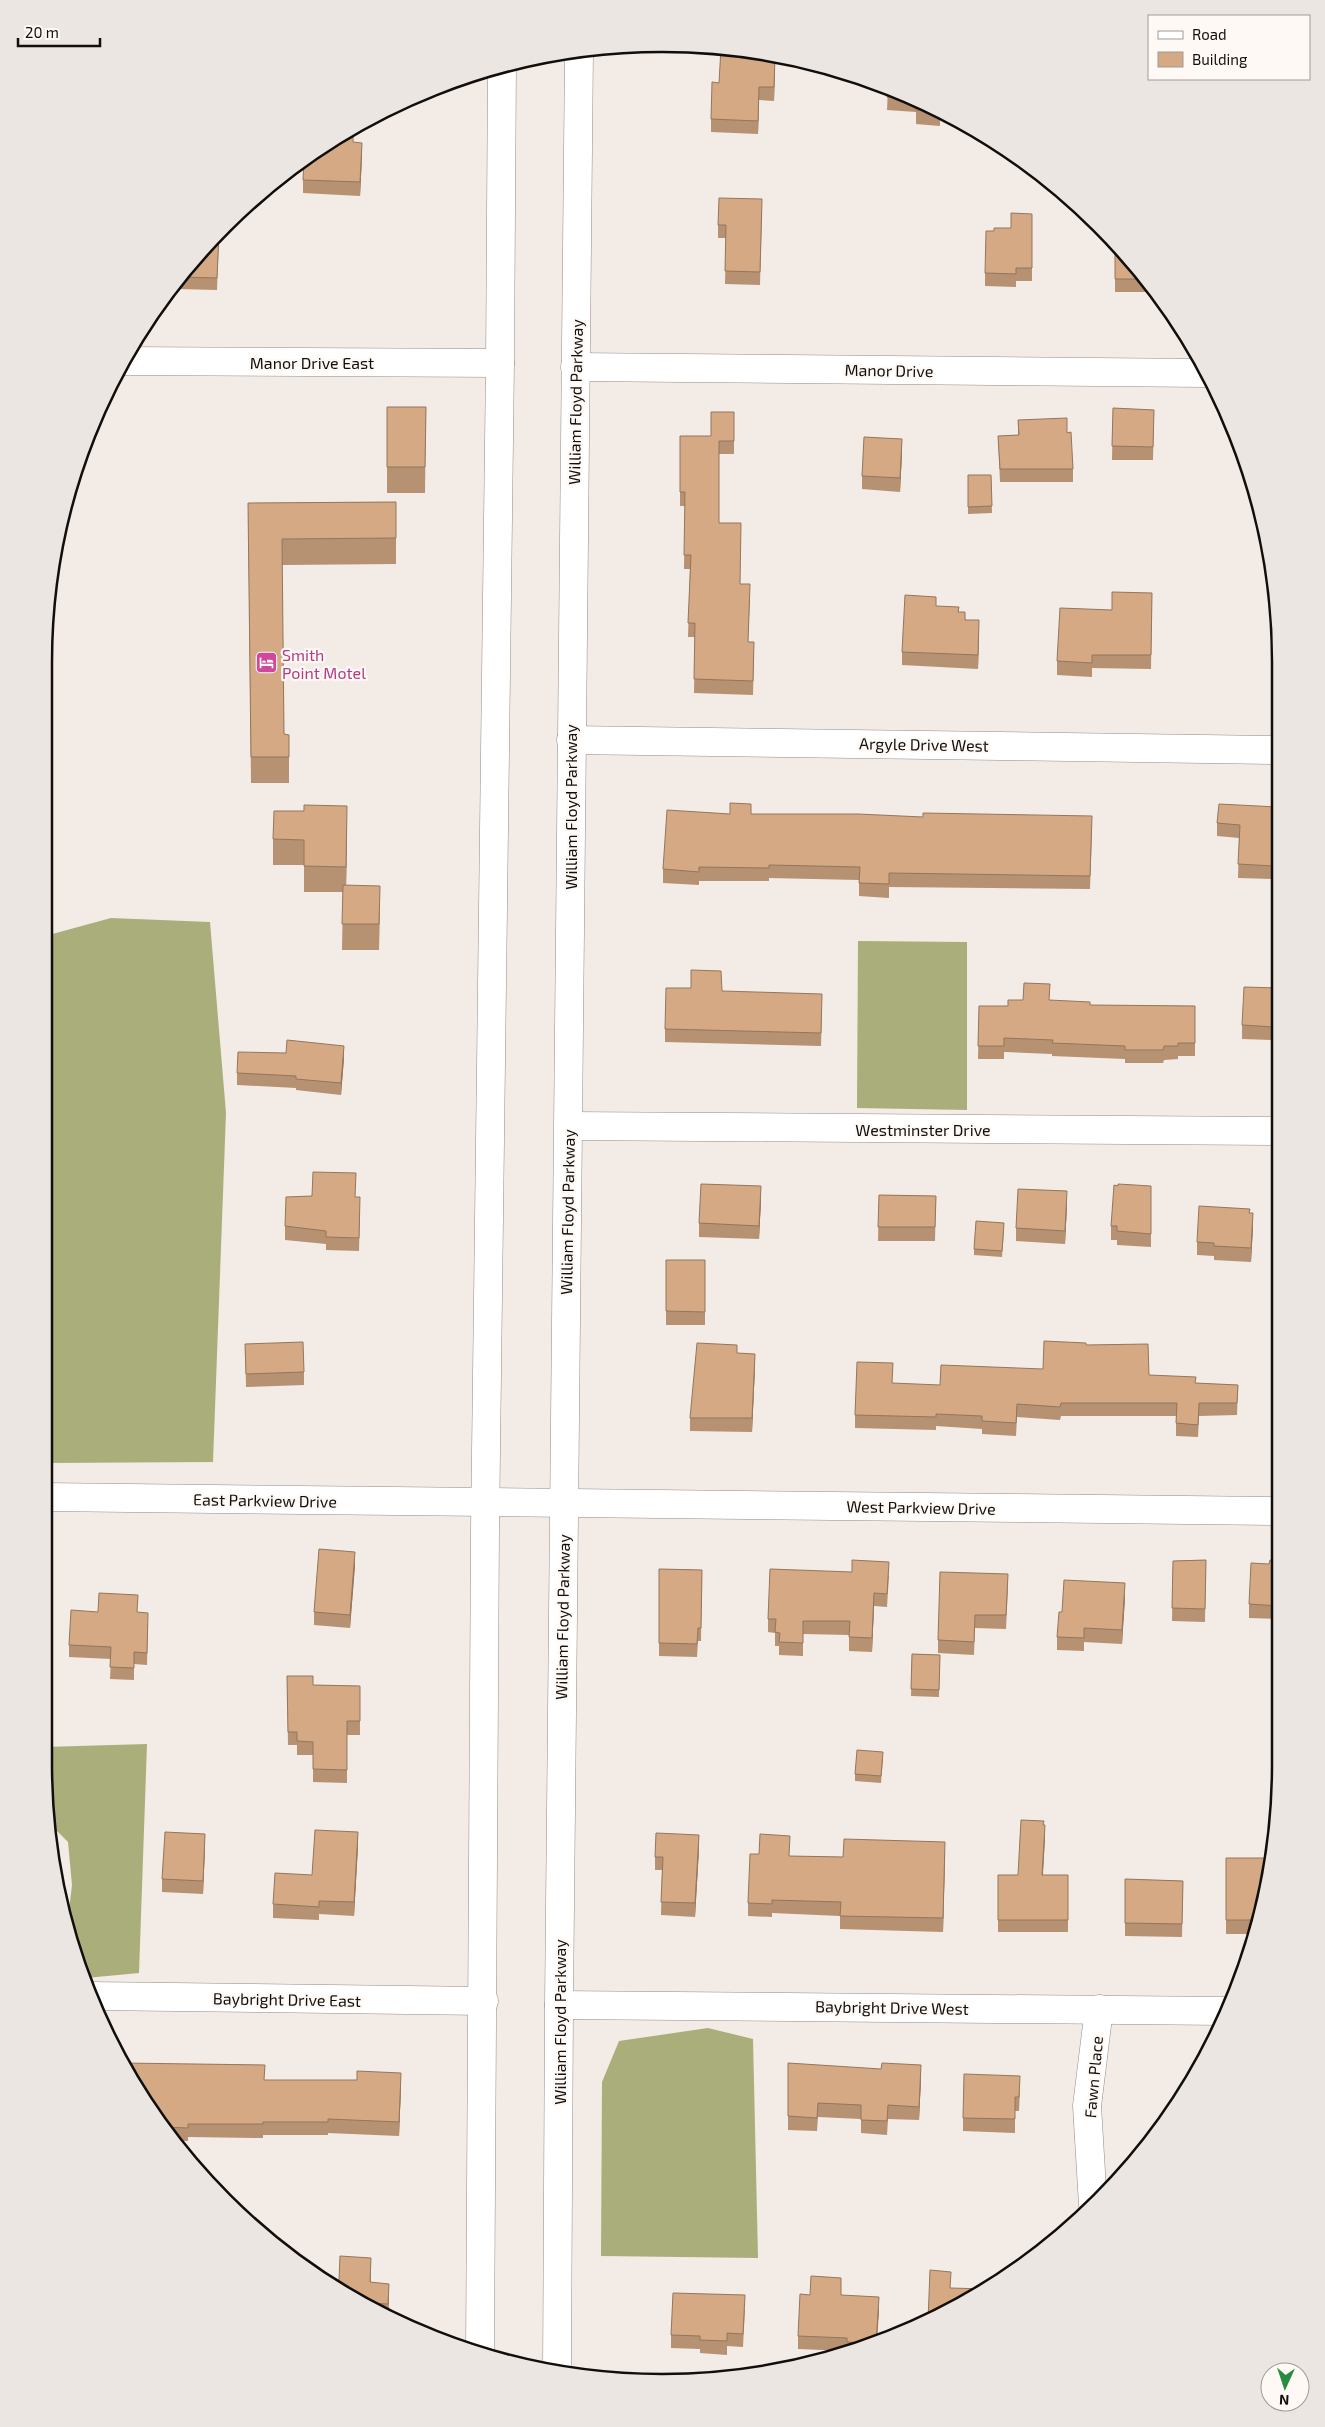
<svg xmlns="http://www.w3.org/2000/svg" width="1325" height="2427" viewBox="0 0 1325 2427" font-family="'Exo 2',sans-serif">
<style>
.forest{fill:#aaae7a}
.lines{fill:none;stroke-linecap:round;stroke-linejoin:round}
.minor-casing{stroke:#948c87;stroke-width:29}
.highway-casing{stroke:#948c87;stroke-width:29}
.minor{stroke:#fff;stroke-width:28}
.highway{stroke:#fff;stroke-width:28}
.wall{fill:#b69172}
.shaded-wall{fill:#94765c}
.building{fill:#d4a984;stroke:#94765c}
.labels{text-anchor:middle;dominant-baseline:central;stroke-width:4.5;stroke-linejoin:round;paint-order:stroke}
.street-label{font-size:16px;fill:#110e0c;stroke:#fef9f5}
.hotel-label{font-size:16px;fill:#b23c85;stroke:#fef9f5;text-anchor:start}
.rim{fill:none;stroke:#110e0c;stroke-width:2.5}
</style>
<rect width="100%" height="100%" fill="#f3ebe5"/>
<!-- forest -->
<g class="forest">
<polygon points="111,918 210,922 226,1113 213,1462 44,1463 45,936"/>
<polygon points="858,941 967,942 967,1110 857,1108"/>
<polygon points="147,1744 139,1973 86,1978 81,1974 77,1964 67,1928 72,1885 68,1842 49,1823 44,1747"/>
<polygon points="708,2028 753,2039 758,2258 601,2256 602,2082 619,2041"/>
</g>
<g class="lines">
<defs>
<g id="minor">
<polyline points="123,361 500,363"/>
<polyline points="575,367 1204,373"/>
<polyline points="571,740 1277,750"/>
<polyline points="569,1126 1278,1131"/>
<polyline points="44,1497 1279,1511"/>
<polyline points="91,1996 484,2001"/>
<polyline points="559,2005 1224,2011"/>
<polyline points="1093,2205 1087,2106 1099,2009"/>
</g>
<g id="highway">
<polyline points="480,2354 485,1530 500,363 502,65"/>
<polyline points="557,2371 559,2005 579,52"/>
</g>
</defs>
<!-- minor casing -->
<use href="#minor" class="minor-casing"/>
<!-- highway casing -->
<use href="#highway" class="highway-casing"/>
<!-- minor -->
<use href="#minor" class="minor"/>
<!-- highway -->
<use href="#highway" class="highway"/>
</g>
<!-- wall -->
<g class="wall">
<polygon points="775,64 774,101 759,100 758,134 711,132 711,119 719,83"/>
<polygon points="888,88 940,112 940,126 916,124 916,112 887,110"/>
<polygon points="353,142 362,156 360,196 303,193 303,180"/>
<polygon points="762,212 760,285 725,284 726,238 718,238 718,225"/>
<polygon points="1032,214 1032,281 1016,281 1016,287 985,286 985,273 994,231 1011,228"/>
<polygon points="219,234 217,290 177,289 177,286 175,286 197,255"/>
<polygon points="1115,244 1153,289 1153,292 1115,292"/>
<polygon points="387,407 426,407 425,493 387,493"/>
<polygon points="1113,408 1154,410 1153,460 1112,460"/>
<polygon points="734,412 734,454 719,454 719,523 740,584 750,598 748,642 754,655 753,695 694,693 695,637 688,637 690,569 684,569 685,506 680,506 680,436 711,436"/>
<polygon points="1018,420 1067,433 1073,469 1073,482 1000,482 998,436 1018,435"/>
<polygon points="902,453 900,492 862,489 862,476"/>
<polygon points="968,475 991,475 992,513 968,514"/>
<polygon points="396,502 396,564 282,565 284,734 289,735 289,783 251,783 248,503"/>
<polygon points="1152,593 1151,669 1092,668 1092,677 1057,675 1057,661 1112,610"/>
<polygon points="936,606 959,612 979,634 978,669 902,665 902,652"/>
<polygon points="1277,807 1277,842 1275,842 1273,879 1238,878 1239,838 1217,836 1217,823"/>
<polygon points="730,814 751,814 1092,830 1090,889 889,887 889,898 859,896 859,880 769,878 769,881 699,881 699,885 663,883 663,869"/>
<polygon points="347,832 346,885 380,912 379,950 342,950 343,892 304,892 304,865 273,865 273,839"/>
<polygon points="1277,988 1277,1043 1274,1043 1274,1040 1242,1039 1242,1025"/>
<polygon points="1049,1000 1090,1005 1195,1006 1195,1056 1178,1056 1178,1059 1164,1060 1163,1063 1125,1063 1125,1059 1052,1056 1052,1054 1004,1052 1004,1059 978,1059 979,1006 1008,1006"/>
<polygon points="822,1008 821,1046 665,1042 665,1029"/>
<polygon points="344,1058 341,1095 296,1090 296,1088 237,1085 237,1073"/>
<polygon points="1118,1186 1151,1186 1151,1247 1117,1245 1117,1240 1111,1240 1111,1226"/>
<polygon points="879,1195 936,1196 935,1241 878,1241"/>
<polygon points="356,1197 360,1211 359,1251 326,1250 326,1244 285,1240 285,1226"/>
<polygon points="761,1200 759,1239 699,1237 699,1223"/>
<polygon points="1067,1205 1065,1244 1016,1241 1016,1228"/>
<polygon points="1250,1213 1253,1227 1251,1262 1214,1260 1214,1256 1197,1255 1197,1242"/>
<polygon points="1004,1230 1002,1257 974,1255 974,1249"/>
<rect x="666" y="1260" width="39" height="65"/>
<polygon points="245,1344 304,1372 304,1385 246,1387"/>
<polygon points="1086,1345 1149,1375 1196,1383 1238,1385 1237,1415 1199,1416 1198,1437 1176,1436 1176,1416 1061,1416 1060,1420 1017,1417 1016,1436 982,1434 982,1429 936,1426 936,1430 855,1428 855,1415 940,1385 1043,1369"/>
<polygon points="737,1353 755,1367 752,1432 690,1431 690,1418"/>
<polygon points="1206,1560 1205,1622 1172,1621 1173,1561"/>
<polygon points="1279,1560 1279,1619 1249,1618 1249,1604 1269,1564"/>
<polygon points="355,1565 350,1628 314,1625 314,1612"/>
<polygon points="659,1569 702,1570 701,1641 698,1641 697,1657 659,1656"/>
<polygon points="889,1575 887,1607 874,1606 872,1652 849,1651 849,1635 803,1634 803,1656 779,1655 779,1646 775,1646 775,1633 768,1632 768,1619"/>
<polygon points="1008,1587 1006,1629 975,1628 974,1655 938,1653 938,1640"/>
<polygon points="1125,1597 1122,1644 1084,1642 1084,1651 1057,1650 1057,1637"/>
<polygon points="98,1612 138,1613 148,1625 147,1665 134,1664 134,1680 110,1679 111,1659 69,1657 69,1645"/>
<polygon points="912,1654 940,1655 939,1697 911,1696"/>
<polygon points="287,1676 313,1685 360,1686 360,1735 347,1735 347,1783 313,1782 313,1755 297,1755 297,1745 288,1745"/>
<polygon points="883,1759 881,1783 855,1781 855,1774"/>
<polygon points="1044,1825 1045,1837 1043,1875 1068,1875 1068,1932 998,1932 998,1875 1018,1875"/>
<polygon points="358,1846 354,1916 319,1914 319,1920 273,1918 273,1904 312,1875"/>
<polygon points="205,1847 203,1894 162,1892 162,1879"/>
<polygon points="699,1849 695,1917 661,1915 662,1870 655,1870 655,1857"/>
<polygon points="945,1855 943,1932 840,1929 840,1916 772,1913 772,1917 748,1916 748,1903 790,1856 843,1857"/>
<polygon points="1226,1858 1271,1858 1260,1925 1256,1934 1226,1934"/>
<polygon points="1125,1879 1183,1881 1182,1937 1125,1936"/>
<polygon points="788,2063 921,2079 919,2120 888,2119 887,2135 861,2133 861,2119 818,2117 817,2131 788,2130"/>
<polygon points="127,2074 401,2086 399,2136 328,2133 328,2135 263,2135 263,2138 188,2137 188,2141 171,2141"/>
<polygon points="1020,2090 1019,2111 1015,2111 1015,2133 963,2131 963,2118"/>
<polygon points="371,2272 371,2283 389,2297 388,2316 319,2279 339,2280"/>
<polygon points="810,2295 841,2295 879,2310 877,2344 847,2354 847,2351 798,2349 798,2336"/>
<polygon points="745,2309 743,2347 727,2346 727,2355 700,2353 700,2349 671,2348 671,2335"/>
</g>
<!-- shaded-wall -->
<g class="shaded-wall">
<polygon points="775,56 775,64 774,101 774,87"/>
<polygon points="759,87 759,100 758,134 758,121"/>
<polygon points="362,143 362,156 360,196 360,182"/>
<polygon points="902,439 902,453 900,492 900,478"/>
<polygon points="979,620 979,634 978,669 978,655"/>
<polygon points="347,806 347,832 346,892 346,867"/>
<polygon points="1275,828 1275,842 1273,879 1273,866"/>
<polygon points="344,1046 344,1058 341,1095 341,1083"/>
<polygon points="761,1186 761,1200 759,1239 759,1226"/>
<polygon points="1067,1191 1067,1205 1065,1244 1065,1231"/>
<polygon points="1253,1213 1253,1227 1251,1262 1251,1248"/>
<polygon points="755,1354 755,1367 752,1432 752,1418"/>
<polygon points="355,1552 355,1565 350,1628 350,1615"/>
<polygon points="1125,1583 1125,1597 1122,1644 1122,1630"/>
<polygon points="874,1593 874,1606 872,1652 872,1638"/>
<polygon points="1045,1825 1045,1837 1042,1887 1042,1875"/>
<polygon points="358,1832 358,1846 354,1916 354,1902"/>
<polygon points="205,1834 205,1847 203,1894 203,1881"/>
<polygon points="699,1835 699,1849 695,1917 695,1903"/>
<polygon points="945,1842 945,1855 943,1932 943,1918"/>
<polygon points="921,2065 921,2079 919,2120 919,2107"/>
<polygon points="401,2073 401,2086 399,2136 399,2122"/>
<polygon points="389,2284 389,2297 388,2316 388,2304"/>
<polygon points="879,2297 879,2310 876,2344"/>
</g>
<!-- building -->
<g class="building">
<polygon points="721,48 744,49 775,56 774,87 759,87 758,121 711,119 712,82 719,83"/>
<polygon points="888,88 910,98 887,97"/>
<polygon points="917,102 940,112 916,110"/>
<polygon points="353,130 353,142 362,143 360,182 303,180 304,160"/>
<polygon points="719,198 762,199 760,272 725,271 726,225 718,225"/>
<polygon points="1011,213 1032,214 1032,268 1016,268 1016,274 985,273 986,231 994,231 994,228 1011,228"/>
<polygon points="219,234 217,278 181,277 197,255"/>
<polygon points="1115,244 1145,279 1115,279"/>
<polygon points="387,407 426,407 425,467 387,467"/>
<polygon points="1113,408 1154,410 1153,447 1112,446"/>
<polygon points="711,412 734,412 734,441 719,441 719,523 741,523 740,584 750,584 748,642 754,642 753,681 694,679 695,623 688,623 691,555 684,555 685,492 680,492 680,436 711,436"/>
<polygon points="1067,418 1067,433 1071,432 1073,469 1000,469 998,436 1019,435 1018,420"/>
<polygon points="864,437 902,439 900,478 862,476"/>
<polygon points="968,475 991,475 992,506 968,507"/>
<polygon points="396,502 396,538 282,539 284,734 289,735 289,757 251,757 248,503"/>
<polygon points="1112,592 1152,593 1151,655 1092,655 1092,663 1057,661 1060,608 1112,610"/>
<polygon points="905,595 936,597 936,606 959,607 958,612 965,612 965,620 979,620 978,655 902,652"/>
<polygon points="730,803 751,804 751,814 858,814 923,817 923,813 1092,816 1090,876 889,873 889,884 859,883 860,867 769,865 769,868 699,867 699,872 663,869 667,810 730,814"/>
<polygon points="1219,804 1277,807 1277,828 1275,828 1273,866 1238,864 1240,825 1217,823"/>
<polygon points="304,805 347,806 346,867 304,866 304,840 273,839 274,811 304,811"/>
<polygon points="343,885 380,886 379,924 342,924"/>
<polygon points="691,970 721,971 722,991 822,994 821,1033 665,1029 666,988 691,988"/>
<polygon points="1024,983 1050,984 1049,1000 1090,1002 1090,1005 1195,1006 1195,1043 1178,1043 1178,1046 1164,1046 1163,1050 1125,1050 1125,1046 1052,1043 1053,1040 1004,1038 1004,1046 978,1046 979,1006 1008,1006 1008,1000 1023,1000"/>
<polygon points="1244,987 1277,988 1277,1030 1274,1030 1274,1027 1242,1025"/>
<polygon points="287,1040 344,1046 341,1083 296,1079 296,1076 237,1073 238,1052 286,1053"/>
<polygon points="313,1172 356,1173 355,1197 360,1197 359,1238 326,1237 326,1231 285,1226 286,1197 312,1196"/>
<polygon points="701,1184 761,1186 759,1226 699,1223"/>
<polygon points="1118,1184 1151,1186 1151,1234 1117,1231 1117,1226 1111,1226 1114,1185 1118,1186"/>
<polygon points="1018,1189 1067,1191 1065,1231 1016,1228"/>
<polygon points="879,1195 936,1196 935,1227 878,1227"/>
<polygon points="1199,1206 1250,1209 1249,1213 1253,1213 1251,1248 1214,1246 1214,1243 1197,1242"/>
<polygon points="976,1221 1004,1223 1002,1251 974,1249"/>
<polygon points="666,1260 705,1260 705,1312 666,1311"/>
<polygon points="1044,1341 1086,1343 1086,1345 1148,1344 1149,1375 1196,1377 1195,1383 1238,1385 1237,1403 1199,1403 1198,1425 1176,1423 1177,1403 1061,1403 1060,1407 1017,1404 1016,1423 982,1421 982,1416 936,1414 936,1417 855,1415 857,1362 893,1363 892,1383 940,1385 941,1365 1043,1369"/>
<polygon points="303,1342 304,1372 246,1374 245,1344"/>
<polygon points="697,1343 737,1345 737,1353 755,1354 752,1418 690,1418"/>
<polygon points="319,1549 355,1552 350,1615 314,1612"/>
<polygon points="852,1560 889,1562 887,1594 874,1593 872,1638 849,1637 850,1621 803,1621 803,1643 779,1642 780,1633 775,1632 776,1619 768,1619 770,1569 852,1572"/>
<polygon points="1206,1560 1205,1609 1172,1608 1173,1561"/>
<polygon points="1270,1560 1279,1560 1279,1606 1249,1604 1251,1563 1269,1564"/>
<polygon points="659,1569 702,1570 701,1628 698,1628 697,1644 659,1643"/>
<polygon points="940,1572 1008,1574 1006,1615 975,1615 974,1642 938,1640"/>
<polygon points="1064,1580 1125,1583 1122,1630 1084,1628 1084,1638 1057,1637 1059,1612 1062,1612"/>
<polygon points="99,1593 138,1595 137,1612 148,1613 147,1653 134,1652 134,1668 110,1667 111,1647 69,1645 71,1610 98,1612"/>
<polygon points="912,1654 940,1655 939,1690 911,1689"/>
<polygon points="287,1676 313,1676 313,1685 360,1686 360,1721 347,1721 347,1770 313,1769 313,1742 297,1741 297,1732 288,1732"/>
<polygon points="857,1750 883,1752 881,1776 855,1774"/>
<polygon points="1021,1820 1044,1821 1043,1825 1045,1825 1042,1875 1068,1875 1068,1920 998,1920 998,1875 1018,1875"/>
<polygon points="315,1830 358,1832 354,1902 319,1901 319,1907 273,1904 275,1873 312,1875"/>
<polygon points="165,1832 205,1834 203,1881 162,1879"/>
<polygon points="656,1833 699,1835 695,1903 661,1902 663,1857 655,1857"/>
<polygon points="760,1834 790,1836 789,1856 843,1857 844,1839 945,1842 943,1918 840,1916 841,1902 772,1900 772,1904 748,1903 750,1854 759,1854"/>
<polygon points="1226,1858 1271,1858 1261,1920 1226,1920"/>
<polygon points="1125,1879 1183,1881 1182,1924 1125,1923"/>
<polygon points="122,2063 265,2065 264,2080 357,2080 357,2071 401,2073 399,2122 328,2119 328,2122 263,2122 263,2124 188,2124 188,2128 162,2127 127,2074"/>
<polygon points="788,2063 881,2069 882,2063 921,2065 919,2107 888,2105 887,2121 861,2120 861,2105 818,2103 817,2118 788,2116"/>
<polygon points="964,2074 1020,2076 1019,2097 1015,2097 1015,2119 963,2118"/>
<polygon points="1185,2083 1192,2083 1185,2094"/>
<polygon points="340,2256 371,2258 370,2282 389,2284 388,2304 369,2303 369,2306 319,2279 339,2280"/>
<polygon points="930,2270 951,2272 950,2288 987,2289 928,2321"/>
<polygon points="811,2276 841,2278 841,2295 879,2297 876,2344 847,2342 847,2338 798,2336 800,2294 810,2295"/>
<polygon points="673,2293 745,2295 743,2334 727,2333 727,2341 700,2340 700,2336 671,2335"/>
</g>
<!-- icons -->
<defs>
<symbol id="hotel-square" viewBox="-11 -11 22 22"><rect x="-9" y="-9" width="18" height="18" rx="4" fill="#d1479c" stroke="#fef9f5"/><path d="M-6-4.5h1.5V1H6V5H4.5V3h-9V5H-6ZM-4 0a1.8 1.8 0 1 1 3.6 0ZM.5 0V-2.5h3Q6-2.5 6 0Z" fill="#fff"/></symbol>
</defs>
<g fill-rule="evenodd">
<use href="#hotel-square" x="254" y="650" width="25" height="25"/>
</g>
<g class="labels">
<!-- street labels -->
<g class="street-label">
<text x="312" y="362">Manor Drive East</text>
<text transform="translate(889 370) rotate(1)">Manor Drive</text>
<text transform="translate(575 402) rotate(-89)">William Floyd Parkway</text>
<text transform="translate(924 744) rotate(1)">Argyle Drive West</text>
<text transform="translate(570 807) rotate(-90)">William Floyd Parkway</text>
<text x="923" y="1129">Westminster Drive</text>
<text transform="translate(567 1212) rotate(-89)">William Floyd Parkway</text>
<text transform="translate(265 1500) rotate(1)">East Parkview Drive</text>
<text transform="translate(921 1507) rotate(1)">West Parkview Drive</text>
<text transform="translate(562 1617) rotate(-89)">William Floyd Parkway</text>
<text transform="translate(287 1999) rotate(1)">Baybright Drive East</text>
<text transform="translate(892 2007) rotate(1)">Baybright Drive West</text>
<text transform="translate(559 2022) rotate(-90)">William Floyd Parkway</text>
<text transform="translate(1093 2077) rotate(-85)">Fawn Place</text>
</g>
<!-- hotel labels -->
<g class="hotel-label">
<text x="282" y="654">Smith<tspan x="282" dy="18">Point Motel</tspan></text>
</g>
</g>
<!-- crop -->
<path d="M0 0H1325V2427H0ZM662 52H662A610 610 0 0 1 1272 662V1764A610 610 0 0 1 662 2374H662A610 610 0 0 1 52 1764V662A610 610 0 0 1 662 52Z" fill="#ebe6e2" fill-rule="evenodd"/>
<path class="rim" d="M662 52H662A610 610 0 0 1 1272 662V1764A610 610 0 0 1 662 2374H662A610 610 0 0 1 52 1764V662A610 610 0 0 1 662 52Z"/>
<!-- legend -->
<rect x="1148" y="15" width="162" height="65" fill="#fef9f5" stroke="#9f9b98"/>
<rect x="1158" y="31" width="25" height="8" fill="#ffffff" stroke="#9f9b98"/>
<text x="1192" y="40" font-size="15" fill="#110e0c">Road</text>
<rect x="1158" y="52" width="25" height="15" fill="#d4a984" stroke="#9f9b98"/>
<text x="1192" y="65" font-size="15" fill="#110e0c">Building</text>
<!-- north arrow -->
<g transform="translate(1285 2387) rotate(183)"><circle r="24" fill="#fef9f5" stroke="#9f9b98"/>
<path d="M0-4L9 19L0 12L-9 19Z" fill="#278c41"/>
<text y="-8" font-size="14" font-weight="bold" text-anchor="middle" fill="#110e0c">N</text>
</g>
<!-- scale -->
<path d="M18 38v8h82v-8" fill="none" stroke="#110e0c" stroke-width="2.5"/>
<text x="25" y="38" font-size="15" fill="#110e0c" stroke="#fef9f5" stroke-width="4" paint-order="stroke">20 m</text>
</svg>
